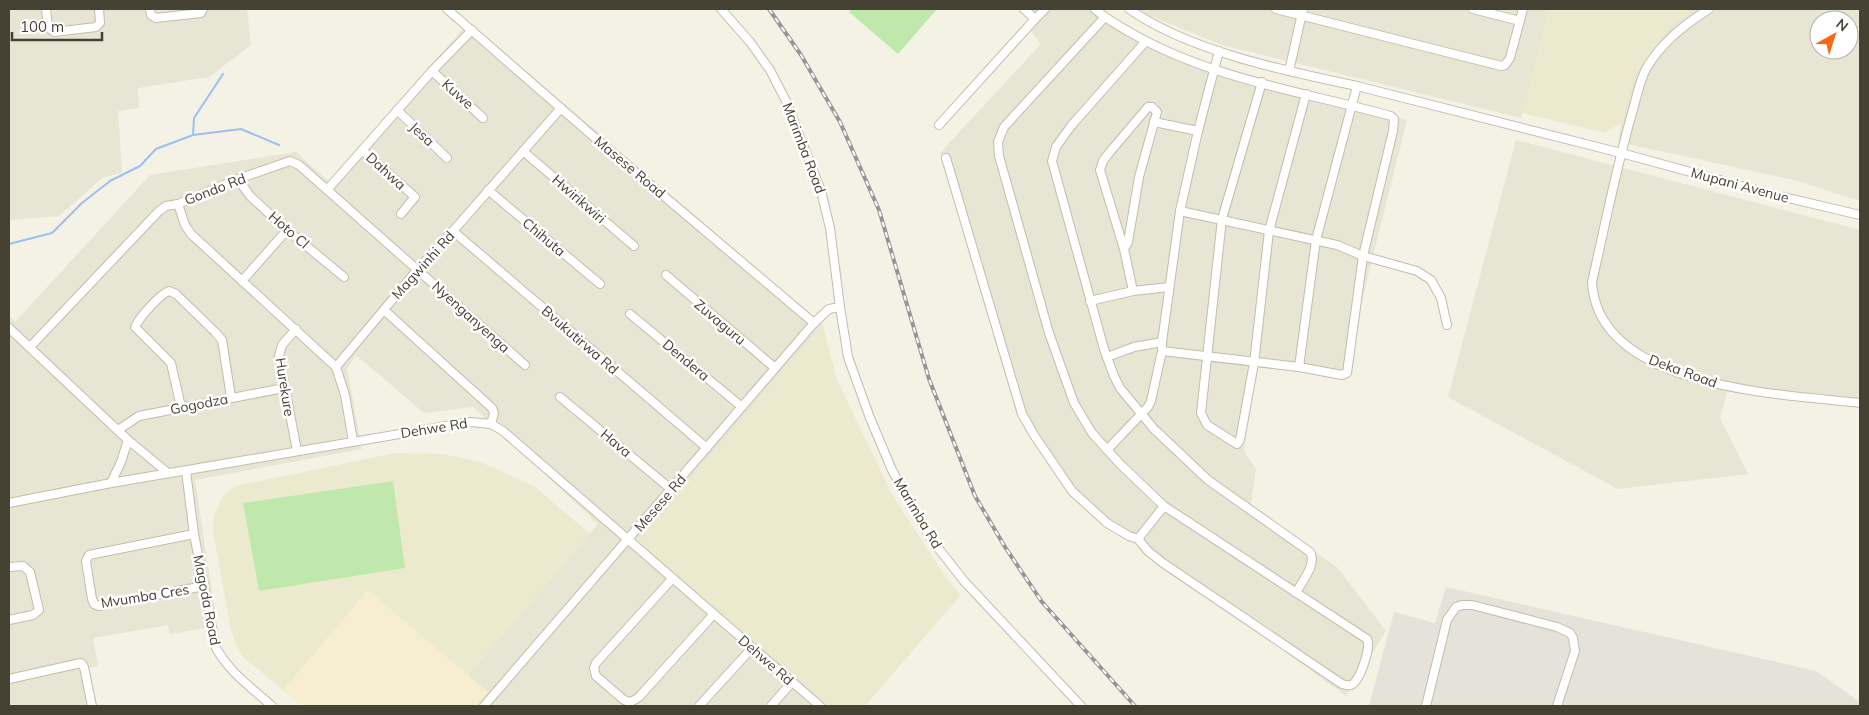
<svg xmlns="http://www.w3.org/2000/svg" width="1869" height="715" viewBox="0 0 1869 715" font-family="Mulish,sans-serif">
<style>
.residential{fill:#e7e5d3;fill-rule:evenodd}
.commercial{fill:#f6eecf}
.industrial{fill:#e5e2da}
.education{fill:#eceace}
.green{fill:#c0e8ac}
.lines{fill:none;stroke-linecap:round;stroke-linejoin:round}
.stream{stroke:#9fbef1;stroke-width:2}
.minor-casing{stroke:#c1beaa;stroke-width:10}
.minor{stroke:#fff;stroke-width:8}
.rail-casing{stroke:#959595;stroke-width:4}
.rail{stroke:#fff;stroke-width:2;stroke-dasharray:5.5;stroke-linecap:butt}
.labels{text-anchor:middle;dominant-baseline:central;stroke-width:5;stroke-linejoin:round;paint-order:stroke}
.street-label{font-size:14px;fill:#454234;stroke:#fff}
</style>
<rect width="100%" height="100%" fill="#f3f2e5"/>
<!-- residential -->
<g class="residential">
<polygon points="9,9 247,9 251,45 209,77 138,88 139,108 118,111 122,173 103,177 59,216 9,220"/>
<polygon points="1027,9 1094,9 1209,71 1407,120 1343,376 1252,365 1244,451 1256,469 1250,509 1337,567 1386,631 1346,696 1093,513 1022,421 940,153 1041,44 1031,31 1036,17"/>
<polygon points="1140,9 1549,9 1521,118 1222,45 1145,14"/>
<path d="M1691,9h169v192l-66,-21 -176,-38 3,-19 13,-49 34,-45zM1819,20h30v30h-30z"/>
<polygon points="469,22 823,325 635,543 825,706 476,706 488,692 468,675 598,524 473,407 424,413 356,355 347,369 362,449 195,480 217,626 170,634 168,625 93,638 98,666 89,668 97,706 9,706 9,316 15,322 150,175 296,152 329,182"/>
<polygon points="1516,140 1860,230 1860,406 1727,392 1720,418 1748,474 1618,489 1448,397"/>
</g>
<!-- commercial -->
<polygon class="commercial" points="368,590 488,692 476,706 302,706 283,690"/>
<!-- industrial -->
<polygon class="industrial" points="1446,587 1816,671 1860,702 1860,706 1369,706 1394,612 1435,623"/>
<!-- education -->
<g class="education">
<polygon points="1549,9 1691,9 1668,29 1634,74 1621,123 1605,133 1522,113"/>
<polygon points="823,325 837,380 893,496 945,576 961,595 865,706 825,706 635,543"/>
<polygon points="395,453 443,454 480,462 534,486 590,534 468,675 368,590 283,690 244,658 235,643 230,625 213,531 214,515 223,496 236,486"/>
</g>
<!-- green -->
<g class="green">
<polygon points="852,9 937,9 898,54 849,12"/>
<polygon points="393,481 405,568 259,591 243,503"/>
</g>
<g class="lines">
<!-- stream -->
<g class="stream">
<polyline points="193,135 194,118 223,74"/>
<polyline points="9,244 52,233 82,203 110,181 140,166 156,149 193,135 241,129 279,145"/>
</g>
<defs>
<g id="minor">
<polyline points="46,9 48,27 54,32 96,27 100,23 99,9"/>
<polyline points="150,9 151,15 156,18 201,13 203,9"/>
<polyline points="447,9 594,137 814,323"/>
<polyline points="721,9 750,42 770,70 786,101 821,191 830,228 840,307 848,357 870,418 892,470 931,539 964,581 1081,706"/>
<polyline points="1024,9 1035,19 1045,9"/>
<path d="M1095,9c11,10 24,17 38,25 79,45 172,58 258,82l3,3 -1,12 -30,125 -16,117 -5,2 -43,-8 -137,-16"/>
<path d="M1129,9c60,42 156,62 228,77l264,67 150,41 89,21"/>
<polyline points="1276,9 1501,66 1505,65 1510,58 1523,9"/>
<polyline points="1473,9 1520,21"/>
<path d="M1709,9c-24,15 -49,35 -63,60 -7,13 -10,31 -14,44 -16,56 -27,112 -40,169 6,107 190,112 268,121"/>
<path d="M1146,41l-75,85 -15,21 -4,14 52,188 10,27 6,12 34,41 54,51 102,72c7,13 -8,29 -14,41"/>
<polyline points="432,71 483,118"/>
<polyline points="1289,71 1303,9"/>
<polyline points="1262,82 1222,219 1201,413 1207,425 1237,444 1240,440 1254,363 1269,231 1306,94"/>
<polyline points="397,110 447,158"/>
<polyline points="1154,122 1198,131"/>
<polyline points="939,125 1035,19"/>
<polyline points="362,150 415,197 401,214"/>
<polyline points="523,151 634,246"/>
<path d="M946,158l76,256 12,21 38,56 35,32 22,13 9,3 10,12 15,12 179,121c3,1 8,2 11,0 8,-7 18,-36 14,-45l-203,-133 -44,-42 -28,-31 -18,-30 -25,-70 -50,-177 -1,-14 6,-15 100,-109"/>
<polyline points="238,179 250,196 287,230 344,277"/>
<polyline points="327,190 432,71 472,30"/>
<polyline points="488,190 600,284"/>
<polyline points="178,204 185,225 191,234 336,367"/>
<polyline points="1180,211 1337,245 1363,256 1417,271 1431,280 1441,298 1447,325"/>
<polyline points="453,231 707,448"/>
<polyline points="1124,249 1128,242 1139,177 1157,112 1152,107 1148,107 1109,153 1103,161 1100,170 1124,249 1133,291"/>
<polyline points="666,275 775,368"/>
<polyline points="242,281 287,230"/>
<polyline points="1090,301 1133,291 1169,287"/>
<polyline points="384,310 492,408 494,413 491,424"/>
<polyline points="630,314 742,407"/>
<polyline points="9,328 128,440 168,473"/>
<polyline points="296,329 282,345 279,356 297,451"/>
<polyline points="30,347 159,211 166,206 178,204 238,179 290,161 299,165 525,365"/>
<polyline points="1107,357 1134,347 1162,342"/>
<polyline points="1299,367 1316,240 1357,86"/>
<polyline points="560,397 672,490"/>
<path d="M181,407l-10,-44 -36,-36c4,-9 25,-33 34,-36l7,3 39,38 7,8 9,57"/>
<polyline points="118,430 139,416 284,388"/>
<polyline points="353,441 345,395 336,367 418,269 453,231 561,108"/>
<polyline points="1107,450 1148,407 1151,401 1162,351 1162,342 1180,211 1198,131 1219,51"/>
<path d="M186,471l8,63 22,114c14,25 36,40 56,58"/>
<polyline points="111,483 121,462 128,440"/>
<polyline points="9,503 111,483 470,422 491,424 503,431 820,706"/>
<polyline points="194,534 89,555 86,561 92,599 94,604 99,606 204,586"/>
<polyline points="1138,539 1164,506"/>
<polyline points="9,567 23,566 30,572 39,610 33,615 9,620"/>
<path d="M672,579l-76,84 -2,5 2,8 28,24c6,3 10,1 15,-3l74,-82"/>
<polyline points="9,679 81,663 84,667 92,706"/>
<polyline points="484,706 814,323 829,309 840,307"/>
<polyline points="699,706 752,648"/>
<polyline points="771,706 792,682"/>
<polyline points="1426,706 1447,620 1456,607 1462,605 1472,605 1557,627 1570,633 1573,638 1575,651 1557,706"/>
</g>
</defs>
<!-- minor casing -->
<use href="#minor" class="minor-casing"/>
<!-- minor -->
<use href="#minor" class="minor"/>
<defs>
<polyline id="rail" points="769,9 801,55 840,122 879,210 929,379 975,496 1005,547 1042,602 1135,706"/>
</defs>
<!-- rail casing -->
<use href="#rail" class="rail-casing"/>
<!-- rail -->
<use href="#rail" class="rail"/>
</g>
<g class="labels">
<!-- street labels -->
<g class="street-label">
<text transform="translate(458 94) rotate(42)">Kuwe</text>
<text transform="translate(422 134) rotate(43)">Jesa</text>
<text transform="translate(804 148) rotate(69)">Marimba Road</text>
<text transform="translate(630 167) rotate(40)">Masese Road</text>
<text transform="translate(386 171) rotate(42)">Dahwa</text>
<text transform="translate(1740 185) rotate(15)">Mupani Avenue</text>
<text transform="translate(215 189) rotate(-21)">Gondo Rd</text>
<text transform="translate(579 199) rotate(41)">Hwirikwiri</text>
<text transform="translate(289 230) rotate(41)">Hoto Cl</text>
<text transform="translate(544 237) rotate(40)">Chihuta</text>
<text transform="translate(423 265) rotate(-48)">Magwinhi Rd</text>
<text transform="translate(471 317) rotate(42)">Nyenganyenga</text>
<text transform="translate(720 322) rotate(40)">Zuvaguru</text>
<text transform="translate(580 340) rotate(41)">Bvukutirwa Rd</text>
<text transform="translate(686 360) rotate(40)">Dendera</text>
<text transform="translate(1683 371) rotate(20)">Deka Road</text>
<text transform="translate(285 387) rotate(81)">Hurekure</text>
<text transform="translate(199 404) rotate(-11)">Gogodza</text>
<text transform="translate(434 428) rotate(-9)">Dehwe Rd</text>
<text transform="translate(616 443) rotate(40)">Hava</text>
<text transform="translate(660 503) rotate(-49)">Mesese Rd</text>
<text transform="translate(918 513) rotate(59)">Marimba Rd</text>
<text transform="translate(145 596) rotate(-9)">Mvumba Cres</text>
<text transform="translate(207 600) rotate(79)">Magoda Road</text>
<text transform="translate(766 660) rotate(41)">Dehwe Rd</text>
</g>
</g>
<!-- border -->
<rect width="1869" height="715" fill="none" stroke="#454234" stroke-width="20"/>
<!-- north arrow -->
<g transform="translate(1834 35) rotate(39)"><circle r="24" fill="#ffffff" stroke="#b5b3ae"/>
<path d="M0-4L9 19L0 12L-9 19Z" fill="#fe6711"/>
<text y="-8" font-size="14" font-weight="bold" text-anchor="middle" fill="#454234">N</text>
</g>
<!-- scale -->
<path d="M12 32v8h90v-8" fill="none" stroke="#454234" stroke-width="2.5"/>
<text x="20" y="32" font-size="15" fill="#454234" stroke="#ffffff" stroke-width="4" paint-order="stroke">100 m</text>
</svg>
